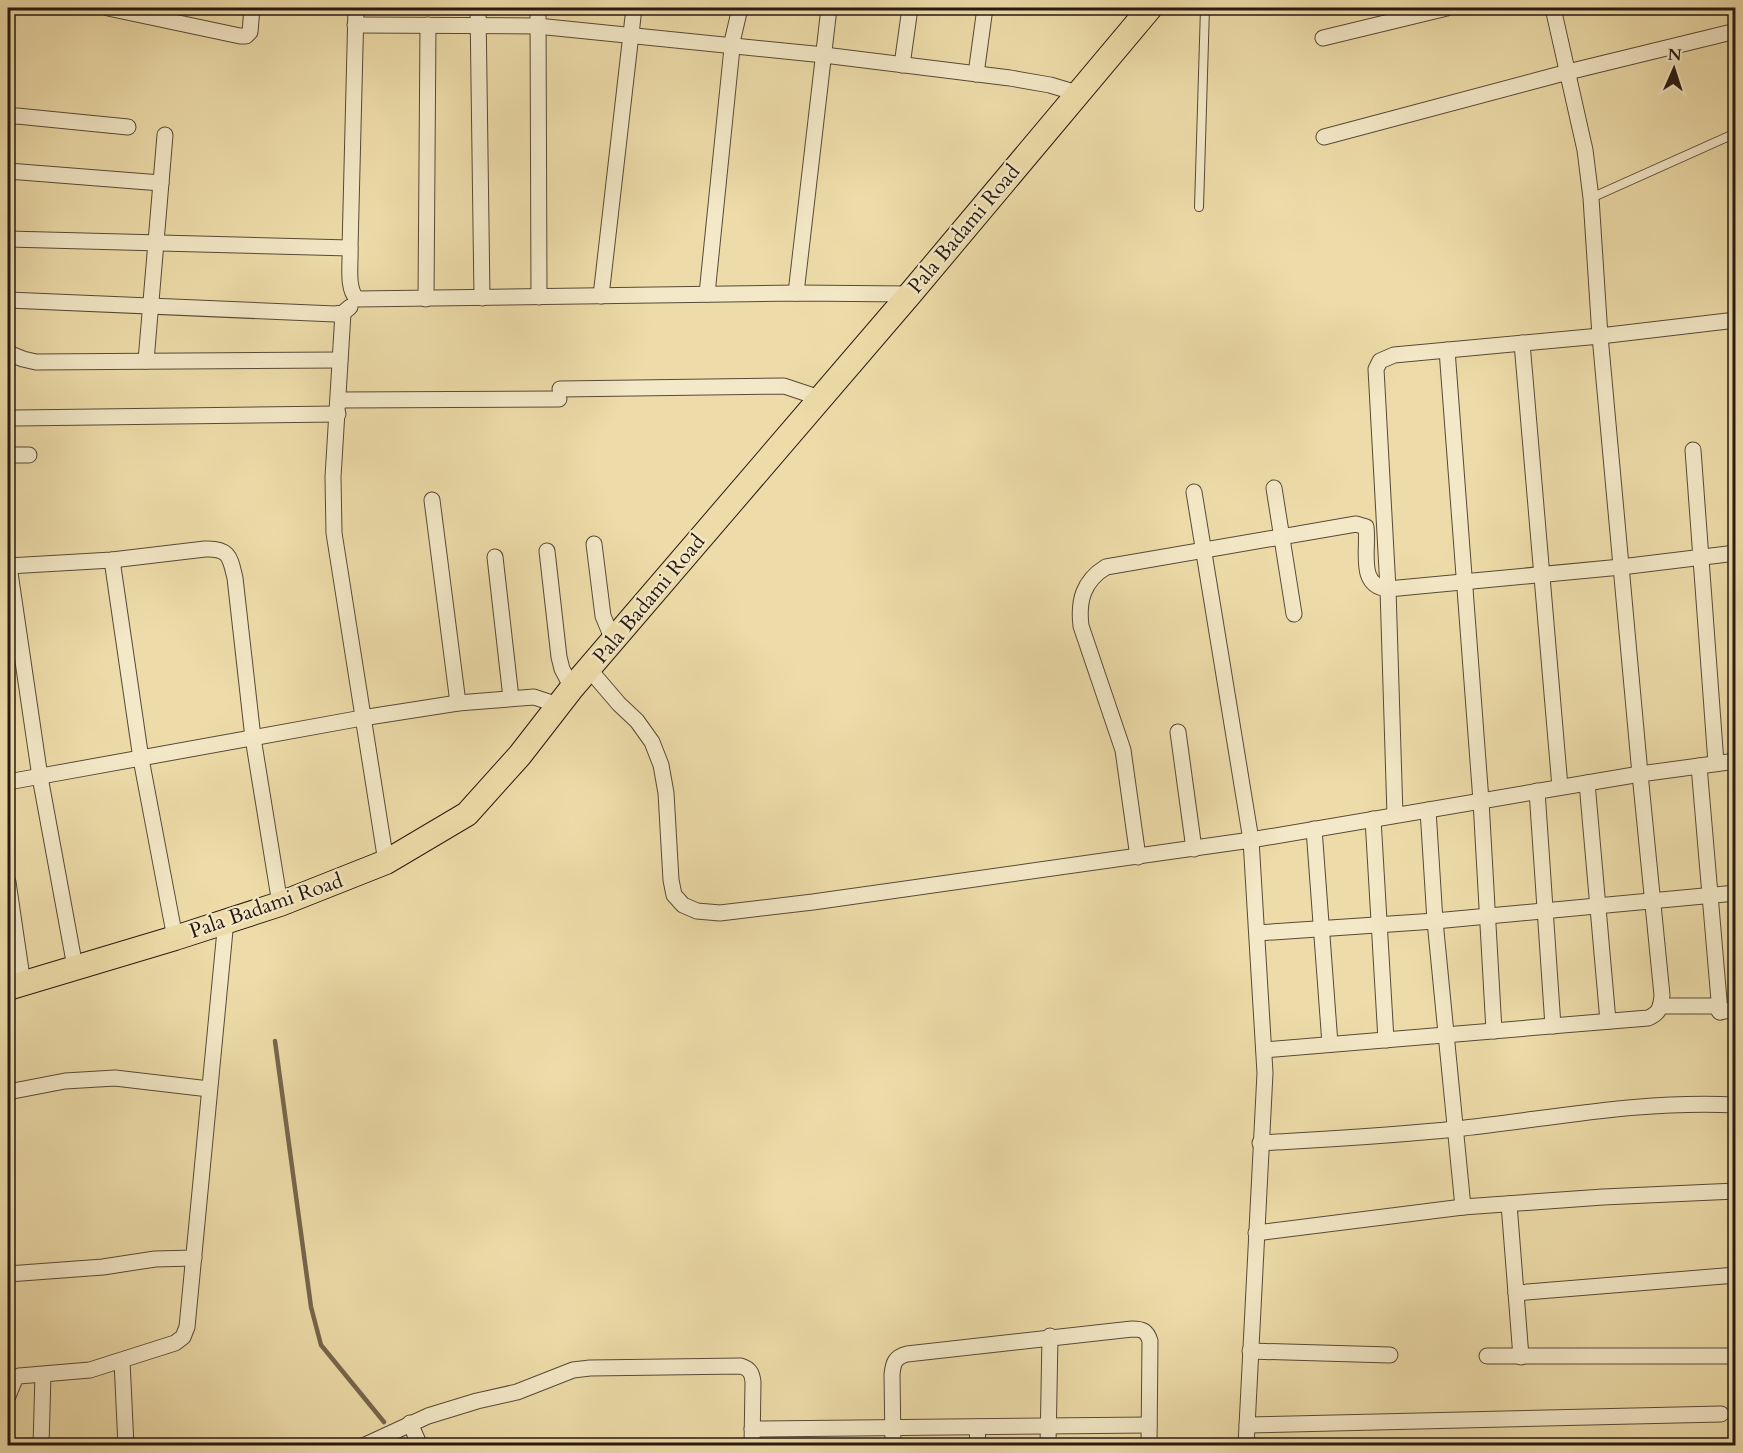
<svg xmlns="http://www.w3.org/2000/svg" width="1743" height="1453" viewBox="0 0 1743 1453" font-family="Cardo,serif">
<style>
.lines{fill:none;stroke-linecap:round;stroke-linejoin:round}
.stream{stroke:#76664d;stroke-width:4.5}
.service-casing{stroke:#584a36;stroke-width:10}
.minor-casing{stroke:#584a36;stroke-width:17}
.primary-casing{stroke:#271910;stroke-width:26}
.service{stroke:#f3e8c7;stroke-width:8}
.minor{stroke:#f3e8c7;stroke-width:15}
.primary{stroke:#eddca9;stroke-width:24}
.labels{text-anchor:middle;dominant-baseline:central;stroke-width:4.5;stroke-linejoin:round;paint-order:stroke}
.street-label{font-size:21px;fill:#271910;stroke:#f3e8c7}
</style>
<rect width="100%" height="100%" fill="#eddca9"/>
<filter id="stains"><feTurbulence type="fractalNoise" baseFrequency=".00333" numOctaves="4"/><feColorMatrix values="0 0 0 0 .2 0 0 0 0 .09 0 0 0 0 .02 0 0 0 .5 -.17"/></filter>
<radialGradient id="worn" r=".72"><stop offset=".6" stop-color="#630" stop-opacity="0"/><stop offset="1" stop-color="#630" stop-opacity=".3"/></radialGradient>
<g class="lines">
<!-- stream -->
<g class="stream">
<polyline points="275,1041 311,1307 321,1345 384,1422"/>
<polyline points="400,1442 403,1446"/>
</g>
<defs>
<g id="service">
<polyline points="1591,198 1736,133"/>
<polyline points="1199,207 1205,8"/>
</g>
<g id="minor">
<polyline points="108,8 240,36 246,36 250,32 252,8"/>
<path d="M356,8l-6,240c1,15 -4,40 7,51l439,-6 114,1"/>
<polyline points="478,8 482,298"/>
<polyline points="538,8 539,297"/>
<polyline points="1553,8 1585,150 1591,198 1600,336 1736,320"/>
<polyline points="355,25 537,26 824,55 1010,78 1050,85 1077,93"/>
<polyline points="1323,38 1447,8"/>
<polyline points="902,65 910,8"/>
<polyline points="976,74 985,8"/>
<polyline points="8,118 17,116 128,127"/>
<polyline points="1324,137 1568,72 1736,31"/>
<polyline points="8,171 161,183"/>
<polyline points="8,239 350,248"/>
<polyline points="796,293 829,8"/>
<polyline points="707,294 733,38 740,8"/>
<polyline points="601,296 634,8"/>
<polyline points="426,299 428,25"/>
<polyline points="8,300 335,314 343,313 350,307"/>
<polyline points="343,313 333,477 334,533 386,862"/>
<polyline points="1522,343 1560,787"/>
<polyline points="1447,350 1481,801 1494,1031"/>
<polyline points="8,353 23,359 36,362 340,360"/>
<polyline points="146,361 165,135"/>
<polyline points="560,389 784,386 820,398"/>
<polyline points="339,400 559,399"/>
<polyline points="16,418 338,414"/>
<polyline points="1693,450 1716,763"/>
<polyline points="8,455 29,455"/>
<polyline points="1274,488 1294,614"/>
<polyline points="1194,492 1251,840 1640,774 1736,761"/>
<polyline points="432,500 458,703"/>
<polyline points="594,544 603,616 613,640"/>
<polyline points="547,551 559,657 562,669 572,688"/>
<polyline points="495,557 511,698"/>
<polyline points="112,560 141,759 175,938"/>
<path d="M8,566l104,-6 93,-11c25,-1 25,9 30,29l18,160 27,166"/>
<polyline points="9,566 40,777 75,967"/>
<polyline points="589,669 619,704 637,721 652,742 661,765 666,793 671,880 674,895 683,905 697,911 720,913 813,902 1251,840 1265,1073 1246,1446"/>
<polyline points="1178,732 1194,849"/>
<polyline points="1699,766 1720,1012"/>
<polyline points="8,782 362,718 458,703 534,697 558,705"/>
<polyline points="1587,783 1608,1021"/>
<polyline points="1537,791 1553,1026"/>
<polyline points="1428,810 1435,921 1463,1207"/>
<polyline points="1373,819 1386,1040"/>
<polyline points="1314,829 1330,1044"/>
<path d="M1138,857l-15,-107 -42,-124c-3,-25 2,-45 25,-59l250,-43 10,3c3,23 -9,59 22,62l233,-22 115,-14"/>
<polyline points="8,882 23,984"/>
<polyline points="1257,933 1435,921 1736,893"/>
<polyline points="1660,1006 1715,1006 1720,1012 1736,1009"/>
<path d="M1264,1050l384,-32c12,-5 13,-11 14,-23l-22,-221 -40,-438 -206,19 -14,6 -4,8 12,220 7,226"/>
<polyline points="8,1092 65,1081 115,1078 209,1089"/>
<path d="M1260,1143c65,-4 130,-7 195,-14 95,-10 185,-29 281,-24"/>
<polyline points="1509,1204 1521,1357"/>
<polyline points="1256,1233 1463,1207 1603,1197 1736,1191"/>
<polyline points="8,1274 103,1267 155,1259 194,1258"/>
<polyline points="1516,1293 1736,1275"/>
<polyline points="1250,1351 1390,1355"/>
<polyline points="1487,1356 1736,1356"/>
<polyline points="122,1361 126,1446"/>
<polyline points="8,1396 15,1379 19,1376 90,1370 175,1343 183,1337 187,1327 226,920"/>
<polyline points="410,1423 420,1446"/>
<polyline points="1247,1425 1721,1414"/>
<polyline points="977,1427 978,1446"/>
<polyline points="752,1429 1149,1425"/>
<polyline points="41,1446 43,1375"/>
<path d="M363,1446l65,-30 49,-15 40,-9 56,-22 17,-2 151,-2c9,3 11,7 12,16l-1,64"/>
<path d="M893,1446l-1,-71c1,-12 3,-18 15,-21l225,-25c11,0 15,2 18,12l-1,105"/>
<polyline points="1048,1446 1050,1336"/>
</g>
<polyline id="primary" points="8,988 175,938 280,904 386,862 467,814 520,755 572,688 910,294 1150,8"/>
</defs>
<!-- service casing -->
<use href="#service" class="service-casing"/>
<!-- minor casing -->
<use href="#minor" class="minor-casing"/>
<!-- primary casing -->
<use href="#primary" class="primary-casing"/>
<!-- service -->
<use href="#service" class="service"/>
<!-- minor -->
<use href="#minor" class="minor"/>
<!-- primary -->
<use href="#primary" class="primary"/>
</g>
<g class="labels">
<!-- street labels -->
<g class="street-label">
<text transform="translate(964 229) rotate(-50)">Pala Badami Road</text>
<text transform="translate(649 599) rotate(-50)">Pala Badami Road</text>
<text transform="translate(266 906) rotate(-19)">Pala Badami Road</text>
</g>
</g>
<!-- margin -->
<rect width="1743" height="1453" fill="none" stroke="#eddca9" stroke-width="30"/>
<rect x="9" y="9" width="1725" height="1435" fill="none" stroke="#271910" stroke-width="3"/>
<rect x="15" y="15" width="1713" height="1423" fill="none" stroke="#271910" stroke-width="1.5"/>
<!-- north arrow -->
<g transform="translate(1674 69) rotate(3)" stroke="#f3e8c7" stroke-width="4.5" paint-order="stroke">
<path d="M0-4.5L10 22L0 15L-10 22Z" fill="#271910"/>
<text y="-9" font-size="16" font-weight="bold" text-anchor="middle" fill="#271910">N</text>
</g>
<rect width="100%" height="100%" filter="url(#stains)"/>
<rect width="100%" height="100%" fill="url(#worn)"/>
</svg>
